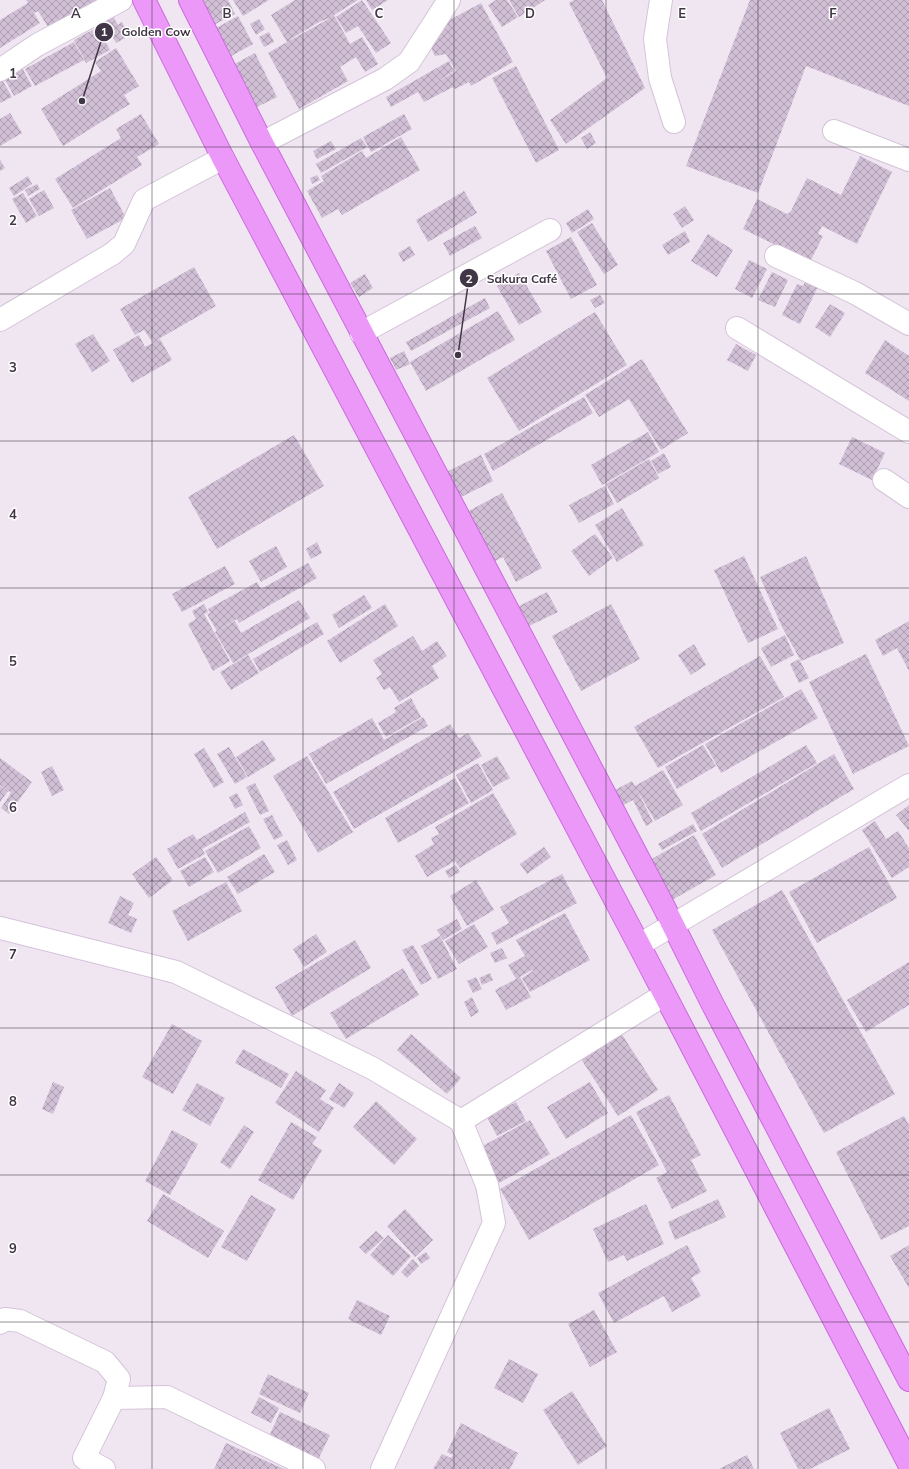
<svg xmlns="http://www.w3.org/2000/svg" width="909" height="1469" viewBox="0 0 909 1469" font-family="Mulish,sans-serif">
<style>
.building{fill:url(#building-cross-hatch);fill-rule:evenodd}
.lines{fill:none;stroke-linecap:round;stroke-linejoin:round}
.minor-casing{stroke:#d4c3d8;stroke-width:24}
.major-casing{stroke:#cc69de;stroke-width:24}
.minor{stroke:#fff;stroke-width:22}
.major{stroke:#ec98f9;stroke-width:22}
.grid{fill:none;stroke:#413645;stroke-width:1;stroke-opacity:0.55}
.grid-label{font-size:13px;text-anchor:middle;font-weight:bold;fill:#413645;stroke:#fff;stroke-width:3;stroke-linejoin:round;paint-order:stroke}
.leader{fill:none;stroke:#413645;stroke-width:1.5}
.callout-dot{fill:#413645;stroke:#fff;stroke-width:1.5}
.mark-label{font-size:12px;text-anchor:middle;font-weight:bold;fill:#fff}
.callout-label{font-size:12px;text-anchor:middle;font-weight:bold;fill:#413645;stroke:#fff;stroke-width:3;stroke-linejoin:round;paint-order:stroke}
</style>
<defs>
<pattern id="building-cross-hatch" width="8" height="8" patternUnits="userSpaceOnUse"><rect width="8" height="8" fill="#d1bfd6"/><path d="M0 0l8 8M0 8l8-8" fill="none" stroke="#ab9caf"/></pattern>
</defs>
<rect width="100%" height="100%" fill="#f0e6f2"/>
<!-- building -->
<g class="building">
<polygon points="26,0 98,0 53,35 38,11 34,13 40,23 0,48 0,20 28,3"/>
<polygon points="191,0 228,0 235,14 206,29"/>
<polygon points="233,0 269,0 243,16"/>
<path d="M295,0h63l-24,15 16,29 12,-7 16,27 -13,8 -9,-15 -16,10 8,14 -49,28 -31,-56 19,-11 -16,-27zM330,18l-39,22v-1l28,-17z"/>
<polygon points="362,0 391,43 376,53 358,26 346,33 336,17"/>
<polygon points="366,0 388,0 372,10"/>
<polygon points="496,0 507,0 518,17 502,27 488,5"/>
<polygon points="509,0 545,0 519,17"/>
<polygon points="574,0 602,0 645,88 566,144 550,120 607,78 569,3"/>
<polygon points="750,0 909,0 909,106 806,66 758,193 686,166"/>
<polygon points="481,3 513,62 471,86 469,82 455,89 453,87 424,102 418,92 391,107 386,97 449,61 454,71 433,84 456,71 446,54 435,56 428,42 433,29"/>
<polygon points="110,11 118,25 122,22 128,33 124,35 125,38 116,43 101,16"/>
<polygon points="238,16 253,44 224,60 209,32"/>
<polygon points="259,19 265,29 256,35 250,24"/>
<polygon points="98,27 110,50 86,63 74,40"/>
<polygon points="269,32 274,42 264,47 259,37"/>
<polygon points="74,42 84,60 35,86 25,69"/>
<polygon points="116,48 139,86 124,95 130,104 63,146 41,109 101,71 95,62"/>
<polygon points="255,53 277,97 253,109 231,66"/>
<polygon points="20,64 32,86 14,96 2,74"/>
<polygon points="516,66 559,150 536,163 492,78"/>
<polygon points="0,76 12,97 0,103"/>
<polygon points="10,113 22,133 0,146 0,119"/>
<polygon points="141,114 159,144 137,157 142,165 73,208 55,179 121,138 116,129"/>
<polygon points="404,114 412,129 371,152 363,137"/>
<polygon points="590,132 596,143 587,149 581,138"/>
<polygon points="401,137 420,170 342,215 338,209 322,218 307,191 324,181 321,176 362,151 366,158"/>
<polygon points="361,138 367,147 321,173 316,164"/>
<polygon points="331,141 336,149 317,159 313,151"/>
<polygon points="860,156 892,172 857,244 822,226 818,234 823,236 810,262 743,229 757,199 787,214 791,211 807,178 841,195"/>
<polygon points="0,160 5,168 0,171"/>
<polygon points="317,175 320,180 312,184 310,178"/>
<polygon points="28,176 32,184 14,196 9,188"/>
<polygon points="37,184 40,189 28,196 25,190"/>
<polygon points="110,188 126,218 87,239 71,210"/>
<polygon points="44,190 54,208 39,216 29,199"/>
<polygon points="464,191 477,213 428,242 416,220"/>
<polygon points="23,193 37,216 26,223 12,199"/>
<polygon points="685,206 694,220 682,228 673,214"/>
<polygon points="588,209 594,219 572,233 566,223"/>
<polygon points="592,223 618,265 604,274 577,232"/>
<polygon points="475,226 482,238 450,256 443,243"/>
<polygon points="685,231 690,242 668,255 662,245"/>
<polygon points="708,234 733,250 717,277 691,261"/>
<polygon points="571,237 597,285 571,299 546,251"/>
<polygon points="410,246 415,255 403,262 398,253"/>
<polygon points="749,260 767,269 752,298 735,289"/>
<polygon points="194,267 216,306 155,341 160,339 172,360 132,383 113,350 139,335 145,347 153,343 144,330 135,335 120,309"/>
<polygon points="772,272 788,280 775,307 758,300"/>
<polygon points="519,273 542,312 519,325 497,286"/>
<polygon points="365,274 373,288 359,297 350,283"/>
<polygon points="809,274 821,280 800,324 782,315 797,284 803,286"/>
<polygon points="600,295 605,303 595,308 590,300"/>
<polygon points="485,298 490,308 411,351 406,342"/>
<polygon points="830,304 845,313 830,337 815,327"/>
<polygon points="498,311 515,340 426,391 410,362"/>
<polygon points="595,312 627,365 519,431 487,378"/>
<polygon points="93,334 110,361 92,372 75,344"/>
<polygon points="885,340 909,356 909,401 865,373"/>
<polygon points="736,344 756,355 748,371 727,360"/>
<polygon points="404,351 410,364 396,370 390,358"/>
<polygon points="642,359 688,433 661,450 629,399 599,417 585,395"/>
<polygon points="584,397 593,413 493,471 484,454"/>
<polygon points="648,432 659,452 602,485 591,465"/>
<polygon points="294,435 324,486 217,549 188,497"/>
<polygon points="852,437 885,453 872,480 839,464"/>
<polygon points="664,453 671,467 658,474 651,461"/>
<polygon points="481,455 493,481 455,500 442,474"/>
<polygon points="649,459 659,478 617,503 606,484"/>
<polygon points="605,486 614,504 579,523 569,505"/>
<polygon points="502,493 542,568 516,582 503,557 493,562 467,512"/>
<polygon points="622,508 644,545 617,562 595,525"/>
<polygon points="595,534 613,558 589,576 571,551"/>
<polygon points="317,542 322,553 311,559 306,549"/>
<polygon points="276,546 287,567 261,582 249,561"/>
<polygon points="744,556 778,629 748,643 714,570"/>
<polygon points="806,556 844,643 801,661 782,627 760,577"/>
<polygon points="308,563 317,578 239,623 237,619 217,631 207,614 210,613 208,609 257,582 261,589"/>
<polygon points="225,566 235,584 182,612 172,594"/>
<polygon points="547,592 558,612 527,627 517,607"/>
<polygon points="364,595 372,608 339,628 332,615"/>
<polygon points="299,600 310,618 233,663 215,632 235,621 241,633"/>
<polygon points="204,604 208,612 204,614 230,661 213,671 188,624 196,619 192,611"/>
<polygon points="385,604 398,626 340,663 327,641"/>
<polygon points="611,604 640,659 581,691 552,636"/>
<polygon points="909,621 909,671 897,648 883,656 875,640"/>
<polygon points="317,622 324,634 260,672 253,659"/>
<polygon points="785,635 794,655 771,667 761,648"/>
<polygon points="413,636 422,651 437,641 447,656 432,666 439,678 399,702 390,687 384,690 376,678 382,674 373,660"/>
<polygon points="694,644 706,665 691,675 678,655"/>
<polygon points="866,654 909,746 853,774 809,682"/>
<polygon points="248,655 259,673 231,690 220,672"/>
<polygon points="760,656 784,697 658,768 634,727"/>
<polygon points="799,659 809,678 799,683 790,664"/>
<polygon points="801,689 818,718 721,773 705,744"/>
<polygon points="411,698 421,717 386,737 378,723 396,712 394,708"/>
<polygon points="423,717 428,726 326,784 309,754 372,718 384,740"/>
<polygon points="450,724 459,738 468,733 482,756 354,829 333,792"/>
<polygon points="263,740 276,760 248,777 236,757"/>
<polygon points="703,745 716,766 677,789 665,767"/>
<polygon points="806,745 817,763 701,831 691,813"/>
<polygon points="229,747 247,777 235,784 217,754"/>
<polygon points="204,748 224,782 214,788 194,754"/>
<polygon points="834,754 854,789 722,868 702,834"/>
<polygon points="307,756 353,832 318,853 273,776"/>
<polygon points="497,756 510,778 493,787 481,765"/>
<polygon points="0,758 32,782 9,814 1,808 11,793 0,785"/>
<polygon points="478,763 493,790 471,803 456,775"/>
<polygon points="52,766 64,790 52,796 41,772"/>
<polygon points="663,770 683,805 655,821 636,788 653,822 646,826 633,800 620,807 613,791 632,781 635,786"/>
<polygon points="455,778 469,803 398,843 385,818"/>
<polygon points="255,783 269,811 260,815 246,787"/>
<polygon points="0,786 8,791 0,802"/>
<polygon points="237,793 243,805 235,809 229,797"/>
<polygon points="493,793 517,834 460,868 455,861 427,877 415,856 434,844 431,838 439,834 435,827"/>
<polygon points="909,805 909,831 896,815"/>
<polygon points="245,812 250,822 202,849 205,854 178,869 167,849 193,834 197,840"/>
<polygon points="272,815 283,836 274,840 263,819"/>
<polygon points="875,821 886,839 898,831 909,848 909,867 892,878 862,830"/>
<polygon points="693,824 697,831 662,850 658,844"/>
<polygon points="249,826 261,848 218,873 205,851"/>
<polygon points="694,835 716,875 672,900 650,860"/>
<polygon points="287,840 297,860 288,865 277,845"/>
<polygon points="544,847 551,857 527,874 520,864"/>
<polygon points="869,847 897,898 817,943 789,892"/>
<polygon points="264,854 275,872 238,894 227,877"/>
<polygon points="156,857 173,880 149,898 132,874"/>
<polygon points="205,857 214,872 189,887 180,871"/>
<polygon points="456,865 460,872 449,878 445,871"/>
<polygon points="562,874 577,903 497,945 491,933 509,923 500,907"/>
<polygon points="476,880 494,910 467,926 450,896"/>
<polygon points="226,882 242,911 188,941 172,911"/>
<polygon points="782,890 895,1094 824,1133 712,930"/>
<polygon points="120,896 134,903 128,915 137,919 131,933 108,923"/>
<polygon points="565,913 590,960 530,992 522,978 533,971 532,970 516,979 508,965 525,956 516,940"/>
<polygon points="457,919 462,929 443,940 437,930"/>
<polygon points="474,924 488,947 459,964 445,941"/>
<polygon points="316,934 327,952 304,967 293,949"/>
<polygon points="440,936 457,969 438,979 421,946"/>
<polygon points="355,940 371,968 292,1016 275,987"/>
<polygon points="413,945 432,979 421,985 402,950"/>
<polygon points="502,948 507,958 495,963 490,953"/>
<polygon points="909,962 909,1005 866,1032 847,1000"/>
<polygon points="403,968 419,995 346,1039 330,1013"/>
<polygon points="490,973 493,980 482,985 479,978"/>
<polygon points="476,977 482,989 473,993 467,981"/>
<polygon points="520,977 531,997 506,1010 495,990"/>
<polygon points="472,997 479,1012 471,1017 464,1002"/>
<polygon points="172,1024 202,1041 173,1094 142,1077"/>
<polygon points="621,1033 658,1090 618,1116 581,1059"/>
<polygon points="411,1034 461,1078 447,1094 397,1050"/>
<polygon points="243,1049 289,1074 281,1088 235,1063"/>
<polygon points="296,1071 326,1090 320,1099 334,1108 319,1132 275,1103"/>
<polygon points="53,1082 64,1087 53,1114 42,1109"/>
<polygon points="590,1082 608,1113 566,1139 547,1107"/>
<polygon points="197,1083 225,1098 210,1126 182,1110"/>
<polygon points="339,1083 354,1093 344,1108 329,1099"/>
<polygon points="669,1095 701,1155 691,1160 707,1191 672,1209 656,1178 667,1172 636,1112"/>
<polygon points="376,1101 417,1139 394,1165 353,1127"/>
<polygon points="516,1102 526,1121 497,1136 487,1117"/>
<polygon points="631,1115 659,1165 529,1240 500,1189"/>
<polygon points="904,1116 909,1125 909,1226 881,1240 836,1152"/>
<polygon points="530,1120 550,1154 499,1183 479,1148"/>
<polygon points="291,1122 317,1137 312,1144 322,1150 293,1200 258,1180"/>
<polygon points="244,1125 254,1132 230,1169 220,1162"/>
<polygon points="172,1130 198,1144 170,1195 145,1181"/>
<polygon points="163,1194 224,1231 208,1258 147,1221"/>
<polygon points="251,1195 276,1209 247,1261 221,1247"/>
<polygon points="718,1199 726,1217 675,1240 668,1222"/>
<polygon points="646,1204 664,1244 627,1261 624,1255 608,1262 593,1229"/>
<polygon points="405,1209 433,1240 415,1257 387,1226"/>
<polygon points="376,1231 384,1238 366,1254 359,1247"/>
<polygon points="388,1235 411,1256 393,1276 370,1255"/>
<polygon points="687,1245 701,1272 691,1278 701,1296 672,1312 664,1296 614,1323 598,1293"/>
<polygon points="909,1245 909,1288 890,1256"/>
<polygon points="426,1252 430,1258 421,1264 417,1258"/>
<polygon points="413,1259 419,1266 407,1278 401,1272"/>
<polygon points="357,1300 390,1316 381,1335 348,1319"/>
<polygon points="594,1310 617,1352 590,1367 568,1324"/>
<polygon points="509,1359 538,1374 523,1403 494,1388"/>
<polygon points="268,1374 309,1393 300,1413 259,1394"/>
<polygon points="572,1391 607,1446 578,1465 543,1410"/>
<polygon points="259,1397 279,1408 271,1423 251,1413"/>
<polygon points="829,1408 850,1449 810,1469 798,1469 780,1433"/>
<polygon points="280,1412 330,1435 316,1464 267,1441"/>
<polygon points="461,1423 518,1453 510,1469 433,1469 442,1454 451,1458 453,1455 447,1452"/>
<polygon points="226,1443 284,1469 214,1469"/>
<polygon points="747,1455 754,1469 719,1469"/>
</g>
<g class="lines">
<defs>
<g id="minor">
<polyline points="661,0 655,39 660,78 674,122"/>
<polyline points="0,70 37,45 121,0"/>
<polyline points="834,131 909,160"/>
<polyline points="262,143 385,79 409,62 449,0"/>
<polyline points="776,256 855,293 909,324"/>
<polyline points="0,320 112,254 124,244 144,200 223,158"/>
<polyline points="737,328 909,432"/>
<polyline points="361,333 550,230"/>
<polyline points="884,480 909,497"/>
<polyline points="0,928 176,972 372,1068 461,1121 487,1185 494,1223 382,1469"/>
<polyline points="639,945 909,785"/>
<polyline points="461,1121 664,995"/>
<polyline points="0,1323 5,1319 20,1321 105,1362 119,1379 114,1398 84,1458 104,1469"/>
<polyline points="114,1398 167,1397 314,1469"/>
</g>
<g id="major">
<polyline points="144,0 223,158 639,945 909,1464"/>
<polyline points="190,0 262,143 663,905 712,1003 909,1380"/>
</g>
</defs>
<!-- minor casing -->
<use href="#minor" class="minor-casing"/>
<!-- major casing -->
<use href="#major" class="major-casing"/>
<!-- minor -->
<use href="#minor" class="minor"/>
<!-- major -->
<use href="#major" class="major"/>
</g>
<!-- grid -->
<path class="grid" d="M152,0v1469M303,0v1469M454,0v1469M606,0v1469M758,0v1469M0,147h909M0,294h909M0,441h909M0,588h909M0,734h909M0,881h909M0,1028h909M0,1175h909M0,1322h909"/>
<g class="grid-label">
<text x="76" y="18">A</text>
<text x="227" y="18">B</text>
<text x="379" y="18">C</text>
<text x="530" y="18">D</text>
<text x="682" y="18">E</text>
<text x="833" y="18">F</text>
<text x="13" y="78">1</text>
<text x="13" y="225">2</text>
<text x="13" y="372">3</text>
<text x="13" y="519">4</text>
<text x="13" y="666">5</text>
<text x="13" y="812">6</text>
<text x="13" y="959">7</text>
<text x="13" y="1106">8</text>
<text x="13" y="1253">9</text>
</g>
<!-- callouts -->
<path class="leader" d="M82 101L104 32M458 355L469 278"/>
<g class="callout-dot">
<circle cx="82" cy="101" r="4"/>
<circle cx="458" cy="355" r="4"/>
<circle cx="104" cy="32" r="10"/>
<circle cx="469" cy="278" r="10"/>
</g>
<g class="mark-label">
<text x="104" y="36">1</text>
<text x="469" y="283">2</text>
</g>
<g class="callout-label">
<text x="156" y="36">Golden Cow</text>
<text x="522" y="283">Sakura Café</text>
</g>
</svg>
